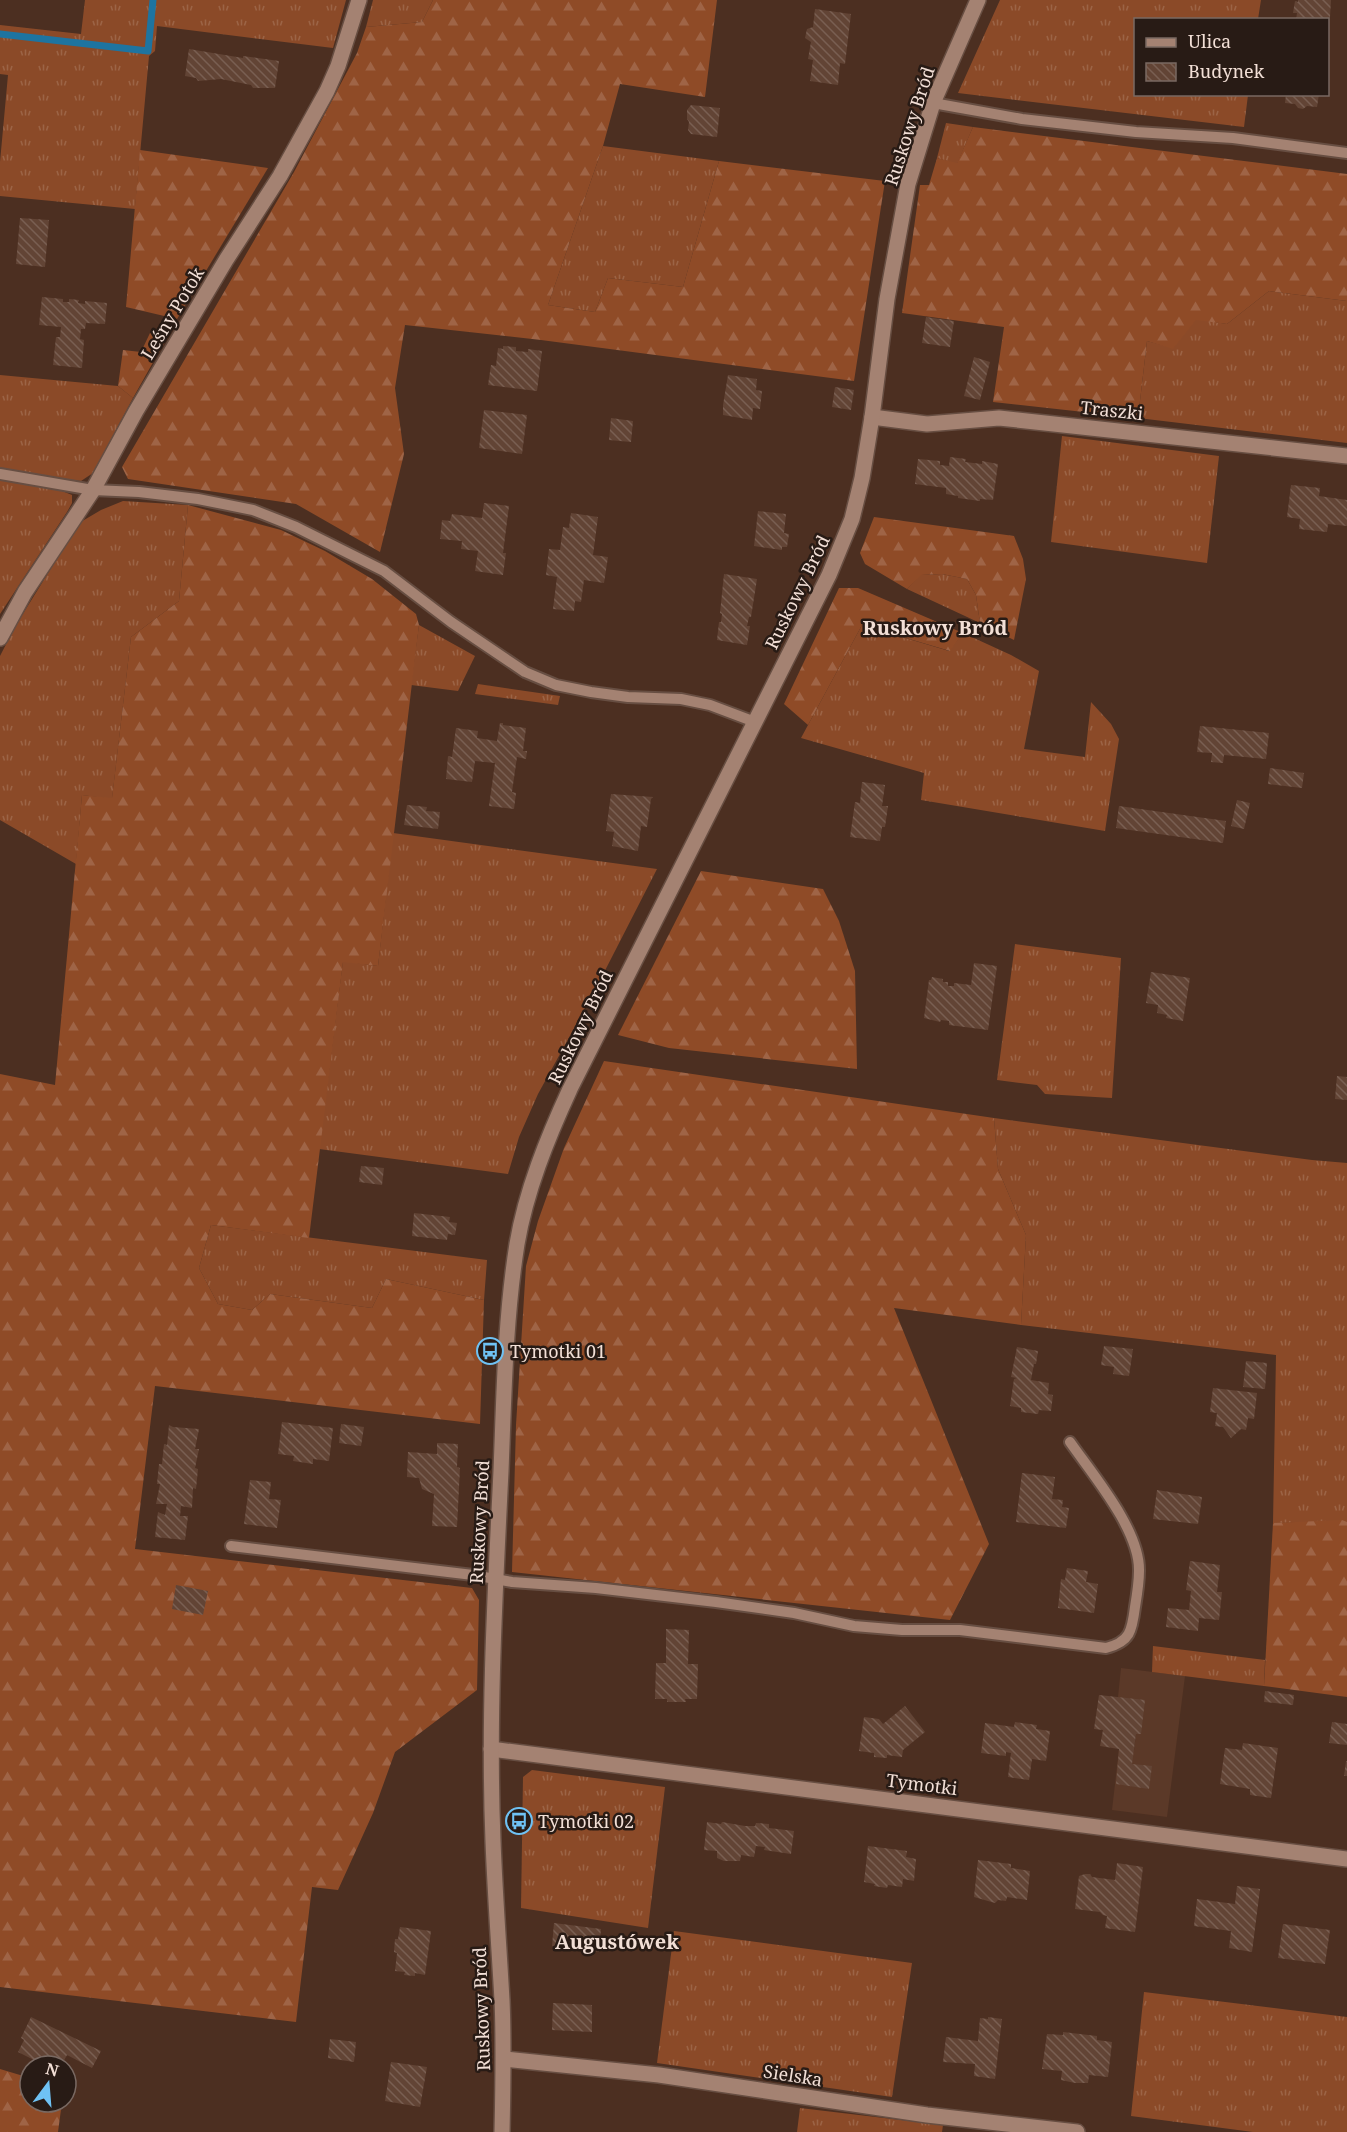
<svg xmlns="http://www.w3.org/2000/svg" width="1347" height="2132" viewBox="0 0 1347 2132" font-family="'Noto Serif',serif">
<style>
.built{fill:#5b3928}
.grass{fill:url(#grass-tufts)}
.forest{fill:url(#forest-firs)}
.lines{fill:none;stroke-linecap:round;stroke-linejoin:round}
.stream{stroke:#1e74a0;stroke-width:7}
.building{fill:url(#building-back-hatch)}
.service-casing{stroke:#674e42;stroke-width:14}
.minor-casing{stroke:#674e42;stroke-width:18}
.tertiary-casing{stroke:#674e42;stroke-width:18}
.service{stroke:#a48272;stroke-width:10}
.minor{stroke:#a48272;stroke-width:15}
.tertiary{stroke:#a48272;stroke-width:15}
.labels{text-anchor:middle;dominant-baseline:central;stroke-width:5;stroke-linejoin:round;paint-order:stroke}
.street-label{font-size:18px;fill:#f2dfd6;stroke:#281b15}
.poi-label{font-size:18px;fill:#f2dfd6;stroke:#281b15;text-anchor:start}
.neighbourhood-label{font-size:20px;font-weight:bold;fill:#f2dfd6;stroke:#281b15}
</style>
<defs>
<pattern id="grass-tufts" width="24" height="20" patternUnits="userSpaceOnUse" patternTransform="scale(1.5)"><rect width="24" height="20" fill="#8b4a28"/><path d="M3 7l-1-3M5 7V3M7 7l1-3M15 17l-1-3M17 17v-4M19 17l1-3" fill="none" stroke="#9c6446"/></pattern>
<pattern id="forest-firs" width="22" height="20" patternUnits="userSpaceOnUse" patternTransform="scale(1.5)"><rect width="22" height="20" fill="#8f4b27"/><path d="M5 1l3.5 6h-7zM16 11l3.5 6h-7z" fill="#9f6446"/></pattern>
<pattern id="building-back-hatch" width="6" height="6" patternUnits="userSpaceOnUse" patternTransform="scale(1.5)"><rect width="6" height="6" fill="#624435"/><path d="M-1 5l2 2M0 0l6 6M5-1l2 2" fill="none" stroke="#795f52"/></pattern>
</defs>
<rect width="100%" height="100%" fill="#4c2f21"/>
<!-- built -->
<polygon class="built" points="1121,1668 1185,1676 1167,1817 1112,1810 1119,1749 1134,1750 1136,1734 1141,1734 1118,1697"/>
<!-- grass -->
<g class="grass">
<polygon points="85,0 346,0 333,48 157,26 155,51 149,56 135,209 0,196 0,162 8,75 0,74 0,25 81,34"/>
<polygon points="373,0 433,0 422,22 366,27"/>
<polygon points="1000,0 1261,0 1258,19 1136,20 1136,94 1248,95 1244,127 958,93"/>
<polygon points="946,123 973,127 957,164 937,158"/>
<polygon points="603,146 719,161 683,287 608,278 595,312 548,305"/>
<polygon points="1269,291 1347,301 1347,443 1138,418 1147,341 1173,348 1196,319 1227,324"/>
<polygon points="0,375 118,386 133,398 93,473 81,481 29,475 0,470"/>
<polygon points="1062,436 1219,456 1207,563 1051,542"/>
<polygon points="0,479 52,487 72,495 72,503 67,512 0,614"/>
<polygon points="123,501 188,505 179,601 131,637 112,799 82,795 76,864 0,820 0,656 16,625 79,523 101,510"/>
<polygon points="942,574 967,579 976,595 980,623 907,589 920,575"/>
<polygon points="419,625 475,656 458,691 411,685"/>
<polygon points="862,625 949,651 963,633 1011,655 1039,671 1024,749 1085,757 1091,702 1111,724 1119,739 1105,831 921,800 924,773 801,738"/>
<polygon points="478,684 560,696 558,705 475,694"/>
<polygon points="393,833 657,869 594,992 538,1094 519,1137 508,1174 319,1149 343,961 378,966"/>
<polygon points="1015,944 1121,958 1112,1098 1045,1094 1037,1085 997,1080"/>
<polygon points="994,1118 1312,1160 1347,1163 1347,1522 1273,1523 1276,1355 1021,1325 1026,1235 998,1169"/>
<polygon points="211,1225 487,1260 484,1300 386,1279 372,1308 270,1294 252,1310 218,1304 199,1268"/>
<polygon points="1153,1646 1265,1660 1264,1686 1152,1672"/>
<polygon points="532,1770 665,1787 648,1928 521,1908 523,1777"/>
<polygon points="674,1931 912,1963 892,2097 657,2063"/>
<polygon points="1144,1992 1347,2017 1347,2132 1253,2132 1131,2116"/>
<polygon points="800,2108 943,2125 942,2132 797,2132"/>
</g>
<!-- forest -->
<g class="forest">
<polygon points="433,0 717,0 705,97 620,84 603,146 548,305 595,312 608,278 683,287 719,161 885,181 854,381 541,340 405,325 395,388 404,454 380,552 296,504 128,479 122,467 294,172 357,53 366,27 422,22"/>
<polygon points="973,127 1347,174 1347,301 1269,291 1227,324 1196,320 1173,349 1147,341 1138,418 993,402 1004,327 902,313 920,185 929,185 937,158 957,163"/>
<polygon points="140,150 268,168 177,319 126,307"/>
<polygon points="150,333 165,341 133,398 118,386 123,350 141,352"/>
<polygon points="188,505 281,530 325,551 372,579 416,614 419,625 378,966 343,962 309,1238 211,1225 199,1268 218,1304 252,1310 270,1294 372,1308 386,1279 484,1300 480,1424 155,1386 135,1549 472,1588 479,1600 477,1690 395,1752 373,1813 338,1890 312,1887 296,2022 0,1987 0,1074 55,1085 82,795 112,798 131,637 179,601"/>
<polygon points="874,517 1014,536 1023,559 1026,579 1014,640 980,623 976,595 967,579 942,574 921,575 907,589 865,564 860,553"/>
<polygon points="839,588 858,588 963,633 950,651 862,625 808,725 784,704"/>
<polygon points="701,871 823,889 839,921 855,971 857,1069 669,1048 618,1035"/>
<polygon points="604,1061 994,1118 998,1169 1026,1235 1021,1325 894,1308 989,1544 950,1620 512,1572 516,1425 526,1266 538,1221 564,1148"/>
<polygon points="1342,1520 1347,1522 1347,1697 1264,1686 1273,1523"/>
<polygon points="0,2069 30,2078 30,2102 62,2102 58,2132 0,2132"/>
</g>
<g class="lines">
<!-- stream -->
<polyline class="stream" points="0,34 148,51 153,0"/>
</g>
<!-- building -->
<g class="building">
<polygon points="1298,0 1331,0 1330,17 1328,20 1296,20 1297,13 1293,13 1295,1 1298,2"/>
<polygon points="815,9 851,14 845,64 840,63 838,85 810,81 813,60 808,59 811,42 805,38 807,29 813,27"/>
<polygon points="189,49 243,58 243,56 279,61 275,88 253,88 251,85 221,79 198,81 196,78 185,76"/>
<polygon points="1286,94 1319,94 1317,107 1307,106 1303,109 1298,108 1295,104 1285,103"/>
<polygon points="691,105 720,108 717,137 691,134 688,130 689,122 687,119 687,110"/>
<polygon points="20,218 49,220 45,267 16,264"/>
<polygon points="42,297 63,299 63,302 69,302 69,299 79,300 78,303 85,304 85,301 107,303 105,324 86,323 85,329 81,329 80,339 84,340 82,368 53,365 56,337 60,337 61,327 39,325"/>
<polygon points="926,317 954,321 950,347 922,343"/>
<polygon points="503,346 516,347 516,351 528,352 528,349 542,351 537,391 488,385 491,365 496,366 498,348 503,349"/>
<polygon points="974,357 990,362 980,400 964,396"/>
<polygon points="728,375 757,379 756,390 762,391 760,409 753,408 752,420 723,415 723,405"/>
<polygon points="835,387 854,390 851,410 832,407"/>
<polygon points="484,410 527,415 522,454 479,448"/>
<polygon points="611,418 633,421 631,442 609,440"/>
<polygon points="950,457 966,459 965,462 982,464 982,461 998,464 993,500 980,499 980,501 958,498 958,496 946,494 946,488 915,484 918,459 940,461 940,465 949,466"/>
<polygon points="1291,485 1320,488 1319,496 1347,500 1347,526 1328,524 1327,532 1299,529 1300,519 1287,517"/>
<polygon points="484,503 509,506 503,553 506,553 503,575 475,571 478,551 461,549 462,541 440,539 442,520 450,521 452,514 482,518"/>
<polygon points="758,511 786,514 784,533 789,534 787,547 782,547 782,550 754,546"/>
<polygon points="571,513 598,517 593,555 608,557 604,583 584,580 581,602 575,601 574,611 553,609 557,577 546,575 549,549 560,550 563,527 569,528"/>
<polygon points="724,574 757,579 751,617 749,617 747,626 750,626 747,645 717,640 719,622 721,622 722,614 720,613"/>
<polygon points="500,723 503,723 503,725 526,728 523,751 527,751 526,759 517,757 512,792 516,793 514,809 489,806 495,763 475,761 472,782 446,779 448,756 452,757 456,728 478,731 477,738 497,741"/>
<polygon points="1200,726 1269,733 1266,759 1224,755 1223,763 1211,762 1212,753 1197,752"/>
<polygon points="1270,768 1304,773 1302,788 1268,784"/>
<polygon points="862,782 885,785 882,806 888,806 885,827 882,827 880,841 850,837 855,802 860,803"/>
<polygon points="611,794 653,797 651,799 647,827 641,826 638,851 612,846 614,832 606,831"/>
<polygon points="1237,800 1250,803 1244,829 1231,826"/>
<polygon points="407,805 427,807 426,811 440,812 438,829 404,825"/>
<polygon points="1119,806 1226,821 1223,843 1116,828"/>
<polygon points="974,963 997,966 988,1030 949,1025 949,1021 941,1020 940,1022 924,1018 929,980 931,980 932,977 943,979 943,982 948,982 948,986 954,986 954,983 971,985"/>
<polygon points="1151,972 1190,978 1183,1021 1166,1018 1167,1015 1157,1013 1158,1005 1146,1003"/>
<polygon points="1337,1076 1347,1077 1347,1100 1335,1099"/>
<polygon points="361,1166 384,1168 382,1185 359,1182"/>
<polygon points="414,1213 450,1217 449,1222 457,1223 455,1235 448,1234 447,1240 412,1236"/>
<polygon points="1104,1346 1133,1349 1129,1376 1113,1374 1114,1367 1101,1365"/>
<polygon points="1017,1347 1038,1351 1036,1364 1034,1364 1031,1380 1049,1383 1048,1394 1053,1395 1051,1411 1039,1410 1038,1414 1021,1412 1021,1408 1010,1406 1014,1379 1017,1378 1011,1377"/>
<polygon points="1246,1361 1267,1363 1265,1389 1243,1387"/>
<polygon points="1213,1388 1257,1393 1254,1419 1248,1418 1246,1430 1241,1429 1231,1438 1223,1427 1215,1426 1217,1413 1210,1412"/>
<polygon points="282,1422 333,1428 329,1461 313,1459 313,1464 293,1461 294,1456 278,1454"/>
<polygon points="341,1424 364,1427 361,1446 339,1443"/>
<polygon points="169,1425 173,1427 199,1429 195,1449 199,1449 195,1468 198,1469 196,1489 193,1488 192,1508 181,1506 180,1516 188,1516 185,1540 155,1537 158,1512 165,1515 167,1504 156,1504 160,1484 157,1484 159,1464 162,1464 164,1444 167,1445"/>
<polygon points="437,1443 458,1444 457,1467 460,1468 457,1527 432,1526 434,1494 422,1489 419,1478 407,1477 408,1452 437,1454"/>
<polygon points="1022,1473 1055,1477 1052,1499 1063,1500 1062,1507 1069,1508 1066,1528 1016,1522"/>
<polygon points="250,1480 271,1482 269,1499 281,1500 277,1528 244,1524"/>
<polygon points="1157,1490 1202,1497 1198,1524 1153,1519"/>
<polygon points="1190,1561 1220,1565 1217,1592 1222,1592 1219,1620 1199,1618 1198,1631 1166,1627 1168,1608 1189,1610 1191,1591 1186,1590"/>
<polygon points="1067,1568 1088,1571 1086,1582 1098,1584 1094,1613 1058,1608 1061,1579 1065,1580"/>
<polygon points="176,1585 208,1591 203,1615 172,1609"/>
<polygon points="666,1629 689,1630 688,1664 698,1664 697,1699 685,1699 686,1702 667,1702 667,1699 655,1699 656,1663 666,1663"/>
<polygon points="1265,1691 1294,1695 1293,1705 1264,1702"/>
<polygon points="1099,1695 1145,1700 1141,1734 1136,1734 1132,1764 1152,1766 1149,1789 1116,1784 1119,1749 1100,1746 1103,1730 1094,1729"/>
<polygon points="905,1706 925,1732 903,1750 902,1757 887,1755 887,1758 874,1757 874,1753 859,1751 864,1717 879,1719 883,1724"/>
<polygon points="1015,1722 1037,1725 1036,1729 1050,1731 1046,1761 1032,1759 1029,1780 1008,1777 1011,1753 1006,1752 1006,1756 981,1753 985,1723 1014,1727"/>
<polygon points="1332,1722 1347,1724 1347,1745 1329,1743"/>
<polygon points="1243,1743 1278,1748 1271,1798 1250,1795 1250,1789 1220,1784 1225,1748 1242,1750"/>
<polygon points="1346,1761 1347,1761 1347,1776 1344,1776"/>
<polygon points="707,1822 721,1824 722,1822 745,1826 755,1826 756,1823 769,1824 769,1828 794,1831 791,1854 764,1850 765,1847 756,1846 754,1857 741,1855 740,1861 724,1861 717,1858 717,1851 704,1850"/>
<polygon points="868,1846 907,1851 906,1857 916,1859 914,1881 903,1879 902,1887 888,1885 887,1888 874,1886 875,1884 864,1882"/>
<polygon points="978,1860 1011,1864 1011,1868 1030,1871 1027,1900 1007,1897 1006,1901 998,1900 995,1903 974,1897"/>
<polygon points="1117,1863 1143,1867 1135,1932 1105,1928 1107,1916 1103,1915 1100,1912 1075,1909 1079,1876 1085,1874 1090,1874 1092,1877 1115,1880"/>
<polygon points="1237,1886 1260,1889 1252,1952 1229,1948 1231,1931 1194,1926 1197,1899 1235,1904"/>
<polygon points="554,1923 601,1929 599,1952 552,1946"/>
<polygon points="1283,1924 1330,1930 1325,1964 1278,1958"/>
<polygon points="400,1927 431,1931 425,1975 415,1973 415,1976 404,1975 405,1972 395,1971 397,1953 394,1952 395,1939 398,1939"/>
<polygon points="553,2003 592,2005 592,2032 552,2030"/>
<polygon points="31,2017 101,2051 92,2068 67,2055 61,2066 37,2066 34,2064 36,2061 18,2052 24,2040 21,2038"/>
<polygon points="988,2017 1002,2019 995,2079 974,2076 975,2064 943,2062 946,2037 978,2041 980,2018 988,2019"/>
<polygon points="1063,2032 1097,2036 1097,2040 1112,2042 1108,2077 1089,2075 1088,2083 1075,2083 1061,2080 1062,2071 1042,2069 1047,2034 1063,2035"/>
<polygon points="330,2039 356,2042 354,2062 328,2058"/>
<polygon points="391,2062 427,2067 420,2107 385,2101"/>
</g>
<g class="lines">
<defs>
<g id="service">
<polyline points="933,103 1022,119 1136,132 1233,138 1347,153"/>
<polyline points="0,474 93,490 139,492 198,499 253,510 296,527 384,571 451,622 525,672 556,685 591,692 628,697 681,699 710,705 755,722"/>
<path d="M231,1546l242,29 39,7 84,6 120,14 78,11 60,13 48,4h58l146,18c24,-6 26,-17 29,-41 2,-12 4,-24 4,-36 1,-41 -46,-96 -69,-129"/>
</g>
<g id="minor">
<polyline points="872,417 927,424 999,418 1347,456"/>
<polyline points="0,638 25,592 93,490 136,411 226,260 280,176 327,91 338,66 359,0"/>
<polyline points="491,1749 1347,1859"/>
<polyline points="504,2059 659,2075 927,2115 1077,2132"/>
</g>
<path id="tertiary" d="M502,2132c1,-44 2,-88 0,-132 -3,-53 -7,-106 -9,-159 -5,-123 2,-247 8,-370 3,-75 4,-152 16,-227 9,-53 30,-105 53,-155l259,-514 23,-56 10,-41 10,-61 15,-118 21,-115 25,-81 45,-103"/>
</defs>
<!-- service casing -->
<use href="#service" class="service-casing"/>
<!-- minor casing -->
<use href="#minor" class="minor-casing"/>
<!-- tertiary casing -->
<use href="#tertiary" class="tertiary-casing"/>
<!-- service -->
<use href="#service" class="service"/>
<!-- minor -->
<use href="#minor" class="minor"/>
<!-- tertiary -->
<use href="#tertiary" class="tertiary"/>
</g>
<!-- icons -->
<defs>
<symbol id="bus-ring" viewBox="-11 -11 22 22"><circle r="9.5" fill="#281b15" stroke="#6fc2f4" stroke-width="1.5"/><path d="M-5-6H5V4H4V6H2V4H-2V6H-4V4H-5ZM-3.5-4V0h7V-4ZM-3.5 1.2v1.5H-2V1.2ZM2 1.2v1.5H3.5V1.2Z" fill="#6fc2f4"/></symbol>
</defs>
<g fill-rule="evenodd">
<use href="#bus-ring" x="475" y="1336" width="30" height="30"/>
<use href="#bus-ring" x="504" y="1806" width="30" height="30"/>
</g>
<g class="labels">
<!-- street labels -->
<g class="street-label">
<text transform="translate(909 126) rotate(-72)">Ruskowy Bród</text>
<text transform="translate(172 313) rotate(-59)">Leśny Potok</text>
<text transform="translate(1112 410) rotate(6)">Traszki</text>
<text transform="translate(797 592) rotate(-64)">Ruskowy Bród</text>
<text transform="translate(580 1027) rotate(-64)">Ruskowy Bród</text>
<text transform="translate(479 1522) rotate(-87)">Ruskowy Bród</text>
<text transform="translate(922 1784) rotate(7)">Tymotki</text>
<text transform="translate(481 2009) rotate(-92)">Ruskowy Bród</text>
<text transform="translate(793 2075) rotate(9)">Sielska</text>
</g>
<!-- poi labels -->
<g class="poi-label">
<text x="510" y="1351">Tymotki 01</text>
<text x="538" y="1821">Tymotki 02</text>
</g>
<!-- neighbourhood labels -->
<g class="neighbourhood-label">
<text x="935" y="627">Ruskowy Bród</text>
<text x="617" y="1941">Augustówek</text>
</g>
</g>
<!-- legend -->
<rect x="1134" y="18" width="195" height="78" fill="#281b15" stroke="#796962" stroke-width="1.5"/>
<rect x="1146" y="38" width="30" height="9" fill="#a48272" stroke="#796962" stroke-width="1.5"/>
<text x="1188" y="48" font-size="18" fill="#f2dfd6">Ulica</text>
<rect x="1146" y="63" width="30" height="18" fill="url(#building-back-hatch)" stroke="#796962" stroke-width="1.5"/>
<text x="1188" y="78" font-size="18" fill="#f2dfd6">Budynek</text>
<!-- north arrow -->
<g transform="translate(48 2084) rotate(16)"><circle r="28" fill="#281b15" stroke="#796962" stroke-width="1.5"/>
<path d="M0-4.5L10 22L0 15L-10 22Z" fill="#6fc2f4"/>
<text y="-9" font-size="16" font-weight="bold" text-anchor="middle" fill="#f2dfd6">N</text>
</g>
</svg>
